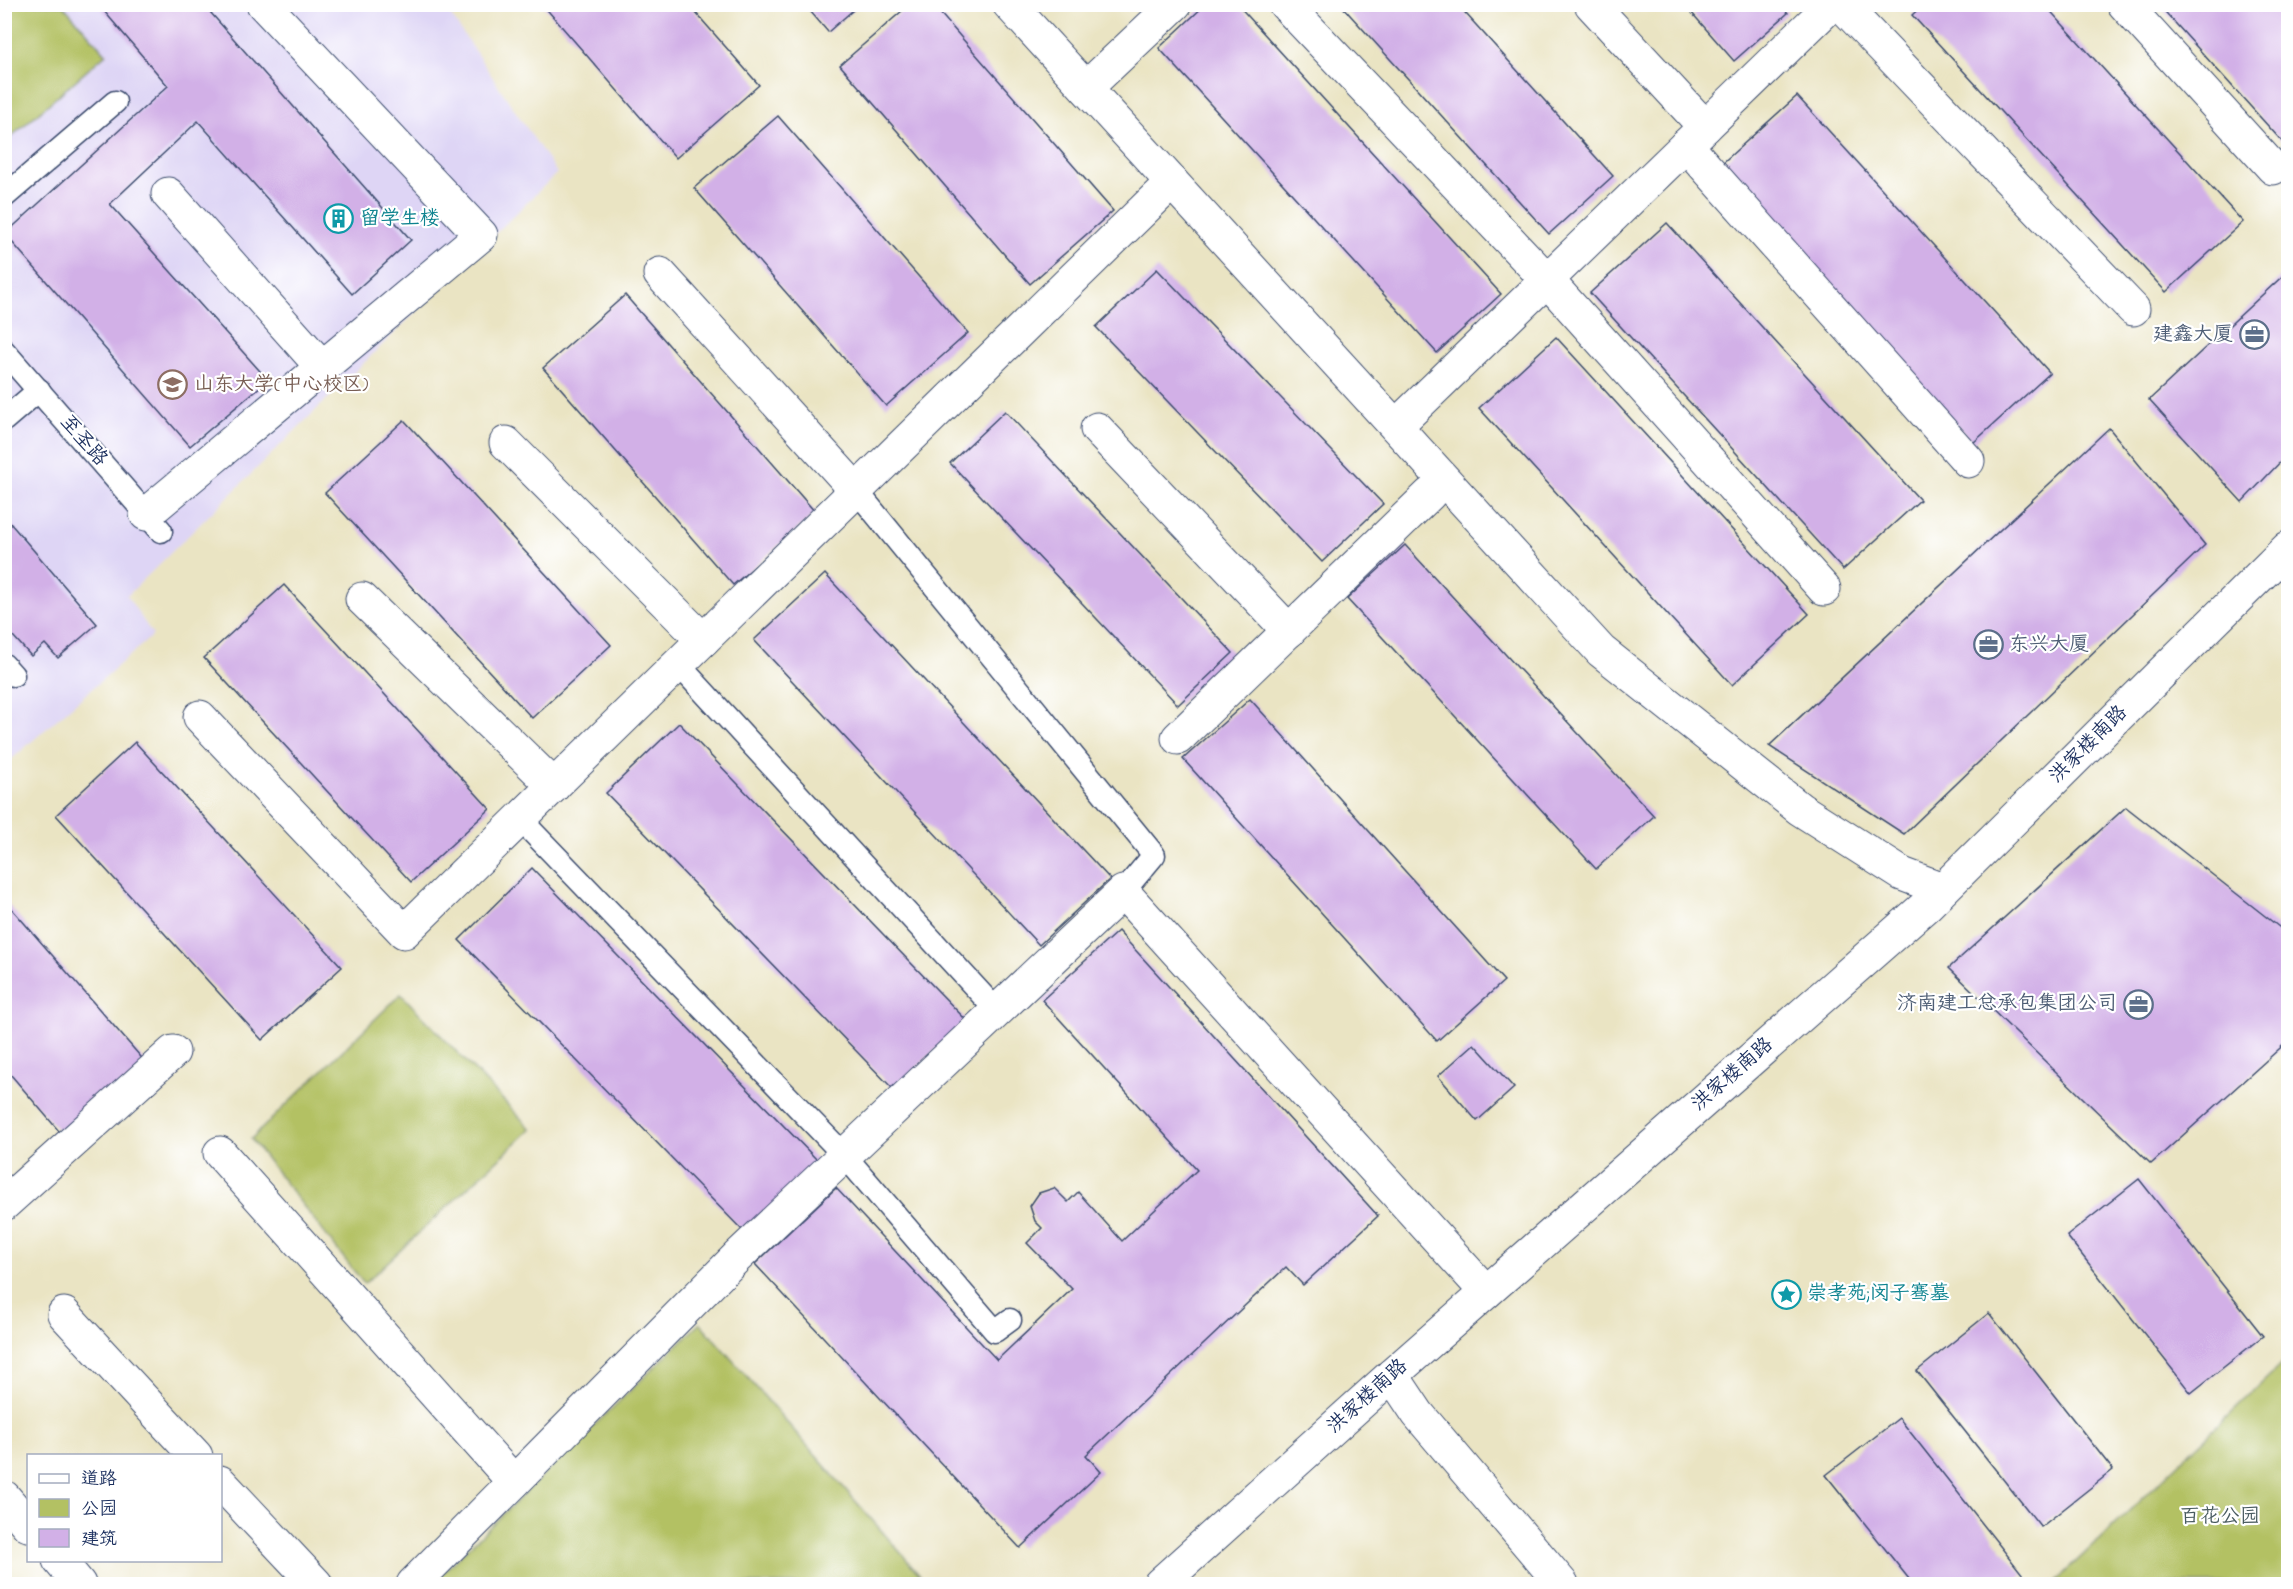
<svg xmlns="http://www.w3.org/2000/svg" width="2293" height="1589" viewBox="0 0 2293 1589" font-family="'Indie Flower','LXGW WenKai TC',sans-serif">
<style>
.built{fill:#ded5f5}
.green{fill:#b3c163;stroke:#677860;stroke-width:1.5}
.building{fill:#d2b0e7}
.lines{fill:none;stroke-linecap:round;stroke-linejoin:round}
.service-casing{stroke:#3a4a6d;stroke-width:25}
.minor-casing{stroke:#3a4a6d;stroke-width:35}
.tertiary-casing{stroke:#3a4a6d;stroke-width:35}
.service{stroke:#fff;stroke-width:22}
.minor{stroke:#fff;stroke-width:33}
.tertiary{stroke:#fff;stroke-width:33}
.labels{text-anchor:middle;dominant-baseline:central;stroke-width:4.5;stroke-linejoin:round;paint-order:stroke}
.culture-label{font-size:20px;fill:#0d838f;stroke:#fff;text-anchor:start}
.service-label{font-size:20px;fill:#4e5e75;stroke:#fff;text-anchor:end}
.education-label{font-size:20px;fill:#785e54;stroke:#fff;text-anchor:start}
.street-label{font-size:20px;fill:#1b2f5e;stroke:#fff}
.park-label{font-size:20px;fill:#495b60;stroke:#fff}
</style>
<rect width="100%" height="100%" fill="#fff"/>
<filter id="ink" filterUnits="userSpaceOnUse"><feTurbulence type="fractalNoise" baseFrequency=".0167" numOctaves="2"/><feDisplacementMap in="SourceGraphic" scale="12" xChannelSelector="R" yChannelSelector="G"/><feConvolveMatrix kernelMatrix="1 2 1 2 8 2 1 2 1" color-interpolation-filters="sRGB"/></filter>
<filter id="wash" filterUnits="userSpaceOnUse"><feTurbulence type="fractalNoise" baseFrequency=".008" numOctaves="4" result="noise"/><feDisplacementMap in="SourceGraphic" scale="24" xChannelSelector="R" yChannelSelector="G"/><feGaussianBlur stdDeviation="1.35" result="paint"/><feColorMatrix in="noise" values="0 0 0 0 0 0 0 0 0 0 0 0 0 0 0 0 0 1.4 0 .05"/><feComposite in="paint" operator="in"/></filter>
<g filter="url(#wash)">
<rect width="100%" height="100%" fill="#eae4c3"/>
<!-- built -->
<polygon class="built" points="5,5 444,5 557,173 127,596 153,635 5,765"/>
<!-- green -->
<g class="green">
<polygon points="5,4 63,5 106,54 5,142"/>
<polygon points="401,994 531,1129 364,1284 251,1139"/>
<polygon points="700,1323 928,1584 444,1584 438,1577"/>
<polygon points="2288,1358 2288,1584 2053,1584"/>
</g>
<g id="blocks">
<!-- building -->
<g class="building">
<polygon points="98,4 203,4 411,240 352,294 198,121 110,204 268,380 190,446 5,234 168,86"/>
<polygon points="542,4 688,4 759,85 676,158"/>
<polygon points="804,4 860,4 828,32"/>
<polygon points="910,4 932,4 1113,211 1030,284 840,65"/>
<polygon points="1206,4 1237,4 1501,294 1437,353 1159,48"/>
<polygon points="1340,4 1457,4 1613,176 1549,234"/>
<polygon points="1684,4 1780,4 1788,13 1734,61"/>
<polygon points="1924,4 2044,4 2243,222 2166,292 1912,15"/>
<polygon points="2158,4 2288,4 2288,148"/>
<polygon points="1797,96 2050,373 1973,443 1719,166"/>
<polygon points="778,116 968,333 886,406 694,188"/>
<polygon points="1667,223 1920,500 1843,570 1590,293"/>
<polygon points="1157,269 1383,504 1322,562 1096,327"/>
<polygon points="2288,271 2288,454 2242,502 2149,400"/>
<polygon points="625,295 816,513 733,585 543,368"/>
<polygon points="1556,337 1809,614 1732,685 1479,408"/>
<polygon points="1005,411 1233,653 1178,705 950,463"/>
<polygon points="404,420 611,645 532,718 325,493"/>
<polygon points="2109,428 2205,545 1904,834 1769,746"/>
<polygon points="4,516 97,624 58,658 45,644 31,656 4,626"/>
<polygon points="1405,545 1654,816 1596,869 1347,599"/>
<polygon points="825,574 1110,879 1039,945 754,640"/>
<polygon points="284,585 490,809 411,882 204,658"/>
<polygon points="1250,699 1504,981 1437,1041 1183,759"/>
<polygon points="679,723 966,1020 894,1090 606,793"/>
<polygon points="135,742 342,967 262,1040 56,815"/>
<polygon points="2126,807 2288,934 2288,1041 2151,1164 1949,968"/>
<polygon points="532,868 819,1162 746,1234 459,940"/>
<polygon points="5,901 147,1064 64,1137 5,1068"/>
<polygon points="1118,931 1378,1216 1303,1285 1286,1267 1086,1455 1101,1472 1020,1548 755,1264 836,1188 997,1360 1072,1289 1027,1243 1042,1228 1035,1221 1030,1206 1039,1193 1054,1188 1068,1202 1078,1192 1122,1241 1197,1170 1042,1000"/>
<polygon points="1474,1044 1514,1088 1477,1121 1438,1076"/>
<polygon points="2139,1179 2263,1336 2191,1393 2067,1236"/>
<polygon points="1989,1313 2113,1470 2041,1527 1917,1371"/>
<polygon points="1899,1418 2023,1575 2010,1584 1913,1584 1826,1475"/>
</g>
</g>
</g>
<g filter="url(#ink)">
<use href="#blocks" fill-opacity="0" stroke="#3a4a6d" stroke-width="1.5"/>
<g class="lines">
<defs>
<g id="service">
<polyline points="4,197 115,102"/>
<polyline points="4,351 161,531"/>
<polyline points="4,420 39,390"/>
<polyline points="856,490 1154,855 1123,892"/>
<polyline points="678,664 998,1012"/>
<polyline points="4,665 13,675"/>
<polyline points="520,819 845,1156 995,1331 1010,1320"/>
</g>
<g id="minor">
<polyline points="1009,4 1601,651 1800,809 1902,874 1942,889"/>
<polyline points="1285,4 1547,280 1824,589"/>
<polyline points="1591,4 1705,127"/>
<polyline points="1841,4 2133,309"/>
<polyline points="2124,4 2273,168"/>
<polyline points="1086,88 1175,4"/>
<polyline points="1686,145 1968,461"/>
<polyline points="168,194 322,367"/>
<polyline points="660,274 856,490"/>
<polyline points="1396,426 1832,4"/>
<polyline points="1097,429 1289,631"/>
<polyline points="506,443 703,640"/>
<polyline points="146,514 481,235 263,4"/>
<polyline points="362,599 554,786"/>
<polyline points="200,717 404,932 1172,182"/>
<polyline points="1178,738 1430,494"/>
<polyline points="220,1153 514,1482"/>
<polyline points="4,1204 173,1052"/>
<polyline points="64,1314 196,1456"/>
<polyline points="1392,1375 1418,1414 1562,1584"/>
<polyline points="220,1482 316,1584"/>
<polyline points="4,1497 28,1525"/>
<polyline points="59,1560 79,1584"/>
<polyline points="413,1584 737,1257 1123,892 1486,1292"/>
</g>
<polyline id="tertiary" points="1160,1584 1392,1375 1928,904 2288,548"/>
</defs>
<!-- service casing -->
<use href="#service" class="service-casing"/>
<!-- minor casing -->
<use href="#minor" class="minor-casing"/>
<!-- tertiary casing -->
<use href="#tertiary" class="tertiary-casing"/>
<!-- service -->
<use href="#service" class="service"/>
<!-- minor -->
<use href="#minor" class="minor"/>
<!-- tertiary -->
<use href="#tertiary" class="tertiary"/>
</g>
</g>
<!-- icons -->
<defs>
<symbol id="building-ring" viewBox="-11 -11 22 22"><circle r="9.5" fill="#fff" stroke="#0f9aa8" stroke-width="1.5"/><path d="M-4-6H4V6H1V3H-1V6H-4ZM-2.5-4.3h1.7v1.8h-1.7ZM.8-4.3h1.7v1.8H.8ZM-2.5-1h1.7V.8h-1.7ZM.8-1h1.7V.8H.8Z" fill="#0f9aa8"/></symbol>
<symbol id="office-ring" viewBox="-11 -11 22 22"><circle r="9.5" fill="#fff" stroke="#5c6f8a" stroke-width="1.5"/><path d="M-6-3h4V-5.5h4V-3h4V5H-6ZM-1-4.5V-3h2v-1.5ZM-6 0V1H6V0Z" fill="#5c6f8a"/></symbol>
<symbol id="university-ring" viewBox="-11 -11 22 22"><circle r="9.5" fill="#fff" stroke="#8d6e63" stroke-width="1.5"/><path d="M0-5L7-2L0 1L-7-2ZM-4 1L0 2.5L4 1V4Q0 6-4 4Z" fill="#8d6e63"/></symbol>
<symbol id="sight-ring" viewBox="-11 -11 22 22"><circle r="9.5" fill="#fff" stroke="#0f9aa8" stroke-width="1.5"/><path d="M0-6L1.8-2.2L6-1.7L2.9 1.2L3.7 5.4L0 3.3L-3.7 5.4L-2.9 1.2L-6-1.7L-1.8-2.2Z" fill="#0f9aa8"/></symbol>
</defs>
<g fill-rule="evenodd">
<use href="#building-ring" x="322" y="202" width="33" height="33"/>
<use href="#office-ring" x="2238" y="318" width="33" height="33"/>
<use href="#university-ring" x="156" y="368" width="33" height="33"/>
<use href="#office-ring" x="1972" y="628" width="33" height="33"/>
<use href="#office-ring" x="2122" y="988" width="33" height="33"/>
<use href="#sight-ring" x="1770" y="1278" width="33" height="33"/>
</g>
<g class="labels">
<!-- culture labels -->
<g class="culture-label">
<text x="360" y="219">留学生楼</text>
<text x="1807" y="1294">崇孝苑;闵子骞墓</text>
</g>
<!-- service labels -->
<g class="service-label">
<text x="2233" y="335">建鑫大厦</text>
<text x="2009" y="645" text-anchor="start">东兴大厦</text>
<text x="2117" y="1004">济南建工总承包集团公司</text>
</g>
<!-- education labels -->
<g class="education-label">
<text x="194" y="385">山东大学(中心校区)</text>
</g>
<!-- street labels -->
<g class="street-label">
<text transform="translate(83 441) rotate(49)">至圣路</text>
<text transform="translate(2089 745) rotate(-45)">洪家楼南路</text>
<text transform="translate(1733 1075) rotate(-41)">洪家楼南路</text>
<text transform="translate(1368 1397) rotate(-42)">洪家楼南路</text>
</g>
<!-- park labels -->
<g class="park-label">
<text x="2220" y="1517">百花公园</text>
</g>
</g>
<!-- margin -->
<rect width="2293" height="1589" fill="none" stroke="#fff" stroke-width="24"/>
<!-- legend -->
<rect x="27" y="1454" width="195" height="108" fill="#ffffff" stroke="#a4acbf" stroke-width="1.5"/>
<rect x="39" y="1474" width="30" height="9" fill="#ffffff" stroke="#a4acbf" stroke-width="1.5"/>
<text x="81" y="1484" font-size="18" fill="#1b2f5e">道路</text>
<rect x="39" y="1499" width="30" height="18" fill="#b3c163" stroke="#a4acbf" stroke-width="1.5"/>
<text x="81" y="1514" font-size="18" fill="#1b2f5e">公园</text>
<rect x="39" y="1529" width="30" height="18" fill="#d2b0e7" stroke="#a4acbf" stroke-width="1.5"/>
<text x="81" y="1544" font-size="18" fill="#1b2f5e">建筑</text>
</svg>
